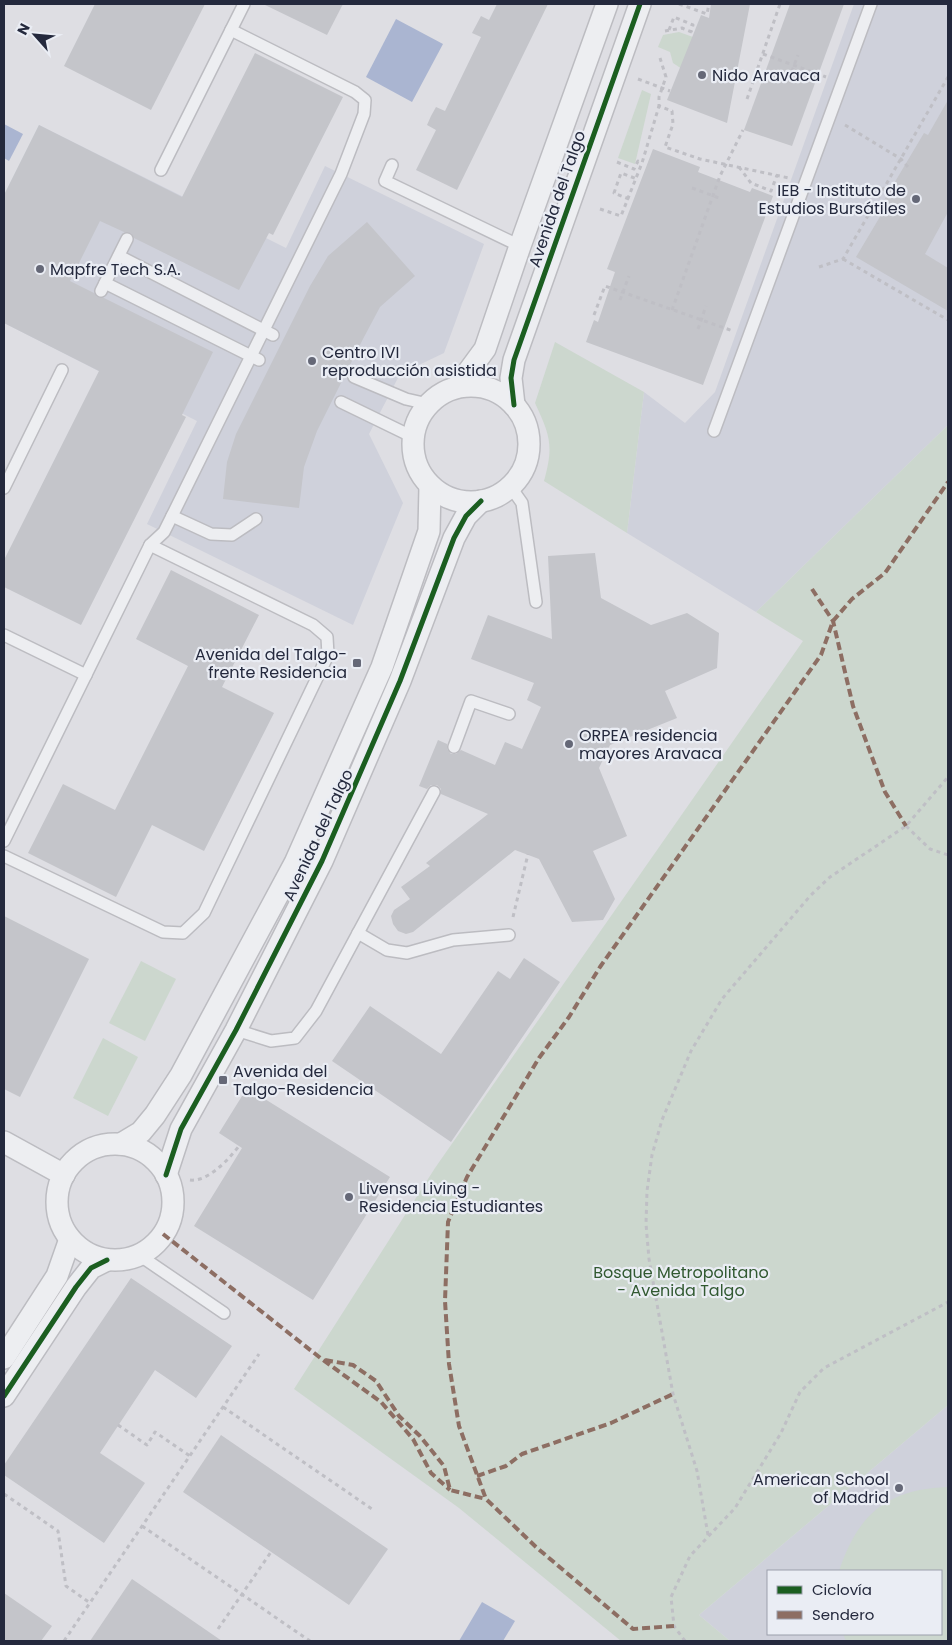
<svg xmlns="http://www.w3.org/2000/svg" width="952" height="1645" viewBox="0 0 952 1645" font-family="Poppins,sans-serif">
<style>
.built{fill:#cfd1db;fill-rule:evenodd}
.green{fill:#ccd7ce}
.water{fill:#aab5d1}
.building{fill:#c4c5ca}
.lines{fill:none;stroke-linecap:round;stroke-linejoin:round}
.service-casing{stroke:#bcbcc1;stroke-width:14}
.minor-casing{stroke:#bcbcc1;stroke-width:24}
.path{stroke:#bfbfc5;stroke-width:3;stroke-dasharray:4 4;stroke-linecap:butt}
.service{stroke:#edeef1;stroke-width:11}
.minor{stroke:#edeef1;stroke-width:21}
.path-bridge{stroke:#bfbfc5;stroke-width:3;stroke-dasharray:4 4;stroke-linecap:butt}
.quiet{stroke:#8d6e63;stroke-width:4;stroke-dasharray:8 4;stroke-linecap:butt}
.cycleway-casing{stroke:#eaedf4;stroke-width:8}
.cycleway{stroke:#1b5e20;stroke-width:5}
.poi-dot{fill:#656877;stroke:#eaedf4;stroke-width:2}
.labels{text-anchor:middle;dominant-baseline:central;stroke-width:4.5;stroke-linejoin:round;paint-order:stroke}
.poi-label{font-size:16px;fill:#24293d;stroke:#eaedf4;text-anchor:start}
.street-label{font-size:16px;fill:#24293d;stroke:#eaedf4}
.park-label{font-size:16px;fill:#315931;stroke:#eaedf4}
</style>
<rect width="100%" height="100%" fill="#dedee3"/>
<!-- built -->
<g class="built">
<polygon points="854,4 948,4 948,425 756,612 627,533 644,392 685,423 715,392"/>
<polygon points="39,125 286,248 325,166 484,244 444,353 400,374 369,434 403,503 353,625 147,524 197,421 4,323 4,195"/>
<path d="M948,1405v236h-218l-31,-26zM768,1571h173v63h-173z"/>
</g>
<!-- green -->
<g class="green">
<polygon points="679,32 693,37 682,69 673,63 670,52 658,47 663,35"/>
<polygon points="642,90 651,94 635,164 618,158"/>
<path d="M555,342l89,50 -17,141 -83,-52c10,-35 6,-46 -9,-78z"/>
<polygon points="948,425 948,1405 699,1615 730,1641 621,1641 459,1508 294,1389 435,1168 803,641 756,612"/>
<polygon points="141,961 176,979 145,1041 109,1023"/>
<polygon points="103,1038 138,1057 108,1116 73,1098"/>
<path d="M948,1487v154h-102l-3,-7h98v-63h-102c19,-57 48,-82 109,-84z"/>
</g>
<!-- water -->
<g class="water">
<polygon points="396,19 443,44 412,102 366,77"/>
<polygon points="4,124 23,134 9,161 4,158"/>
<polygon points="482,1602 515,1621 503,1641 459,1641"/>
</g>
<!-- building -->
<g class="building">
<polygon points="95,4 205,4 151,110 64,66"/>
<polygon points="263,4 343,4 327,35"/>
<polygon points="497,4 548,4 457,190 416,170 436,130 427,125 431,116 436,107 445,111 481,37 472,33 481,16 489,20"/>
<polygon points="711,4 750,4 727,123 667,100 701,15 709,18"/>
<polygon points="790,4 844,4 792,146 744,130"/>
<polygon points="255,53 343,97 273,235 269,233 239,290 134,238 131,233 124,232 100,221 70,281 94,293 97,297 104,298 213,352 182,415 186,417 81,625 4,587 4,560 99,371 4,323 4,195 39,125 182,197"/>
<polygon points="948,100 948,212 925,254 948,268 948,311 856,257 881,215 877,212 924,133 928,135"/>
<polygon points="653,149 700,167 698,172 750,192 752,188 773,196 703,385 586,342 594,320 598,322 615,272 607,269"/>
<polygon points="367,222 415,276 380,307 363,339 317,431 304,467 299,508 223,499 227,462 236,434 310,286 328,256"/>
<polygon points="595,553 601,598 651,625 687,613 719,633 717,668 665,691 677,718 610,745 599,768 627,836 593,851 615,899 603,920 572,922 539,859 515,850 413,932 406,934 398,931 393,924 391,916 394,910 410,899 401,887 430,866 426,863 488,814 441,794 441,789 437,785 431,785 427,789 419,786 438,740 447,744 447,749 451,754 456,754 461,750 495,765 505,742 522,749 541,707 527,700 534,683 471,659 488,615 552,639 548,556"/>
<polygon points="171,570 259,615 222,687 274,713 204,851 152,825 116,897 28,853 63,784 115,810 188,666 136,639"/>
<polygon points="4,916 89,959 20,1097 4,1089"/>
<polygon points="524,958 560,982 451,1142 332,1061 370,1006 441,1054 498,971 510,979"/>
<polygon points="247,1088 390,1177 313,1300 194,1226 242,1148 219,1133"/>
<polygon points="131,1278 232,1346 196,1398 155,1370 100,1453 145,1483 104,1543 4,1475 4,1465"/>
<polygon points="221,1435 388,1549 349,1605 183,1492"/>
<polygon points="132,1579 222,1641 90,1641"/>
<polygon points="4,1593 52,1626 41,1641 4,1641"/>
</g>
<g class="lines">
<defs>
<g id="service">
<polyline points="392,165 385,181 520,246"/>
<polyline points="161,170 244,4"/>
<polyline points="119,256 273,335"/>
<polyline points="105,283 259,360"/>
<polyline points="101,291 127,239"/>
<polyline points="354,377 406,399 428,404"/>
<polyline points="341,402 413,437"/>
<polyline points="714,431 871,4"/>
<polyline points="510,486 522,503 536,602"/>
<polyline points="4,488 62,370"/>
<polyline points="172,516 211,534 232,535 256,519"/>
<polyline points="4,635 86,675"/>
<polyline points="454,747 471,701 509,714"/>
<polyline points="4,841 150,545 164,532 172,516 341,174 364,114 365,100 355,92 231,30"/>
<polyline points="4,856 163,932 183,933 204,913 328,655 327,637 313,625 150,545"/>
<polyline points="358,933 387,950 407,953 453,940 509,935"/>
<polyline points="236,1030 271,1041 295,1038 316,1011 434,792"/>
<polyline points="139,1255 224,1313"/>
</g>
<g id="minor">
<circle cx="471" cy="444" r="58"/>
<polyline points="457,387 485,349 520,246 607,4"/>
<polyline points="514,405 511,378 514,360 640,4"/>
<polyline points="4,1142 64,1175"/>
<polyline points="121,1144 141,1132 155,1115 181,1075 295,863 382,667 429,531 430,486"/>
<circle cx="115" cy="1202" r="58"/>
<polyline points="166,1175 181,1129 236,1030 322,861 400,681 454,538 466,516 481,501"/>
<polyline points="4,1358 57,1276 70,1239"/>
<polyline points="4,1396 76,1287 91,1268 107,1260"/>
</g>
</defs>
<!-- service casing -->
<use href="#service" class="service-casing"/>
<!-- minor casing -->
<use href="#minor" class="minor-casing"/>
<!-- path -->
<g class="path">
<polyline points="679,4 707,14 709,4"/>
<polyline points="669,30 674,17 693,25 691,32"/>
<polyline points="665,31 682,28 694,33"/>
<polyline points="763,54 826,77"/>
<polyline points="660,58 666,77 659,97 659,106 672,111 673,124 665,147 700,159 789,178"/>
<polyline points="638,79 670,91"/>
<polyline points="747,99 780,4"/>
<polyline points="845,125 901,159 908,167"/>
<polyline points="617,162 634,169 638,161 642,163"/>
<polyline points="739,167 751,183 771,191 777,175"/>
<polyline points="629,199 614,193 621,173 637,179"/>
<polyline points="600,209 621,216 642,163 659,106"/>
<polyline points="843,259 948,320"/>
<polyline points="819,267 843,259 948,77"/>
<polyline points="672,310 720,176 743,130"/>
<polyline points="594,315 605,286 733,331"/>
<polyline points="906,826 930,849 948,855"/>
<polyline points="513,917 528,854"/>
<path d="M190,1180c18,2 38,-20 49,-34"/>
<polyline points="223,1407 372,1509"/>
<polyline points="118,1425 147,1445 155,1432 190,1456"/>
<polyline points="4,1494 58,1531 66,1586 90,1603"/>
<polyline points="142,1526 310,1641"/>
<polyline points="708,1535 697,1471 673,1394 649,1259 646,1224 647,1191 652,1155 662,1120 691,1051 722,999 810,896 830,877 906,826 948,777"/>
<polyline points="218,1629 271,1552"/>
<polyline points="64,1641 259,1354"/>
<polyline points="685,1641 674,1626 671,1597 690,1556 735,1508 781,1433 800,1392 824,1368 948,1302"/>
</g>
<!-- service -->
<use href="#service" class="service"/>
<!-- minor -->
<use href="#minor" class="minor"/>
<!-- path-bridge -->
<g class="path-bridge">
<polyline points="789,79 798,55"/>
<polyline points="692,188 719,198"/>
<polyline points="620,300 629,276"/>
<polyline points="698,329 706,306"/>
</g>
<!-- quiet -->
<g class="quiet">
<polyline points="812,589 833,621 853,706 885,792 906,826"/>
<polyline points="163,1234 323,1360 381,1402 413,1439 431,1473 450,1490"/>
<polyline points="325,1360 353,1365 376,1381 399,1416 420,1436 444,1466 450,1490 486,1499"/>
<polyline points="477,1476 506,1466 522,1454 611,1423 673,1394"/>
<polyline points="674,1626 633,1629 536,1547 486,1499 459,1426 449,1364 445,1301 448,1222 467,1177 539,1058 569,1017 600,967 821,655 833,621 852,599 885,573 948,482"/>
</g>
<defs>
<g id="cycleway">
<polyline points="514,405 511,378 514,360 640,4"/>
<polyline points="166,1175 181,1129 236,1030 322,861 400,681 454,538 466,516 481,501"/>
<polyline points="4,1396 76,1287 91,1268 107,1260"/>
</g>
</defs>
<!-- cycleway casing -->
<use href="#cycleway" class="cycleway-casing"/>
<!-- cycleway -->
<use href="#cycleway" class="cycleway"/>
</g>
<!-- markers -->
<g class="poi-dot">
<circle cx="702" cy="75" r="5"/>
<circle cx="916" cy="199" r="5"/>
<circle cx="40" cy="269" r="5"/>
<circle cx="312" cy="361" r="5"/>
<rect x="352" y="658" width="10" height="10" rx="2.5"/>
<circle cx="569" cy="744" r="5"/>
<rect x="218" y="1075" width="10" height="10" rx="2.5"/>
<circle cx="349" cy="1197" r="5"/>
<circle cx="899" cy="1488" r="5"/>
</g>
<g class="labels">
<!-- poi labels -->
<g class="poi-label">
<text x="712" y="75">Nido Aravaca</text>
<text x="906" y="190" text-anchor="end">IEB - Instituto de<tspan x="906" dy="18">Estudios Bursátiles</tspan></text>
<text x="50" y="269">Mapfre Tech S.A.</text>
<text x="322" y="352">Centro IVI<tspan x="322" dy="18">reproducción asistida</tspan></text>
<text x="347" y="654" text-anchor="end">Avenida del Talgo-<tspan x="347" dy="18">frente Residencia</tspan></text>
<text x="579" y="735">ORPEA residencia<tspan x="579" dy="18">mayores Aravaca</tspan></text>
<text x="233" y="1071">Avenida del<tspan x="233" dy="18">Talgo-Residencia</tspan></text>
<text x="359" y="1188">Livensa Living -<tspan x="359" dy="18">Residencia Estudiantes</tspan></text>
<text x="889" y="1479" text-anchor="end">American School<tspan x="889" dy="18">of Madrid</tspan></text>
</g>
<!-- street labels -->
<g class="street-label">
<text transform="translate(557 199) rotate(-71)">Avenida del Talgo</text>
<text transform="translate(318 835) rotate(-65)">Avenida del Talgo</text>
</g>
<!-- park labels -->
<g class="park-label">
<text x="681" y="1272">Bosque Metropolitano<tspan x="681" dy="18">- Avenida Talgo</tspan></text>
</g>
</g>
<!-- border -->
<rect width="952" height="1645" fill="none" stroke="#24293d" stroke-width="10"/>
<!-- legend -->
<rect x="767" y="1570" width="175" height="65" fill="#eaedf4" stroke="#9b9fab"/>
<rect x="777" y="1586" width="25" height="8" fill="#1b5e20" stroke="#9b9fab"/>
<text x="812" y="1595" font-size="15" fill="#24293d">Ciclovía</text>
<rect x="777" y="1611" width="25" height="8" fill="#8d6e63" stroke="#9b9fab"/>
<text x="812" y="1620" font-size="15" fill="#24293d">Sendero</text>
<!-- north arrow -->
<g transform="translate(35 35) rotate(297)" stroke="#eaedf4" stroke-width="4" paint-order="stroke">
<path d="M0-4L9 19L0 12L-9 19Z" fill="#24293d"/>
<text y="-8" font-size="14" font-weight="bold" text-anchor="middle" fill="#24293d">N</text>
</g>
</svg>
